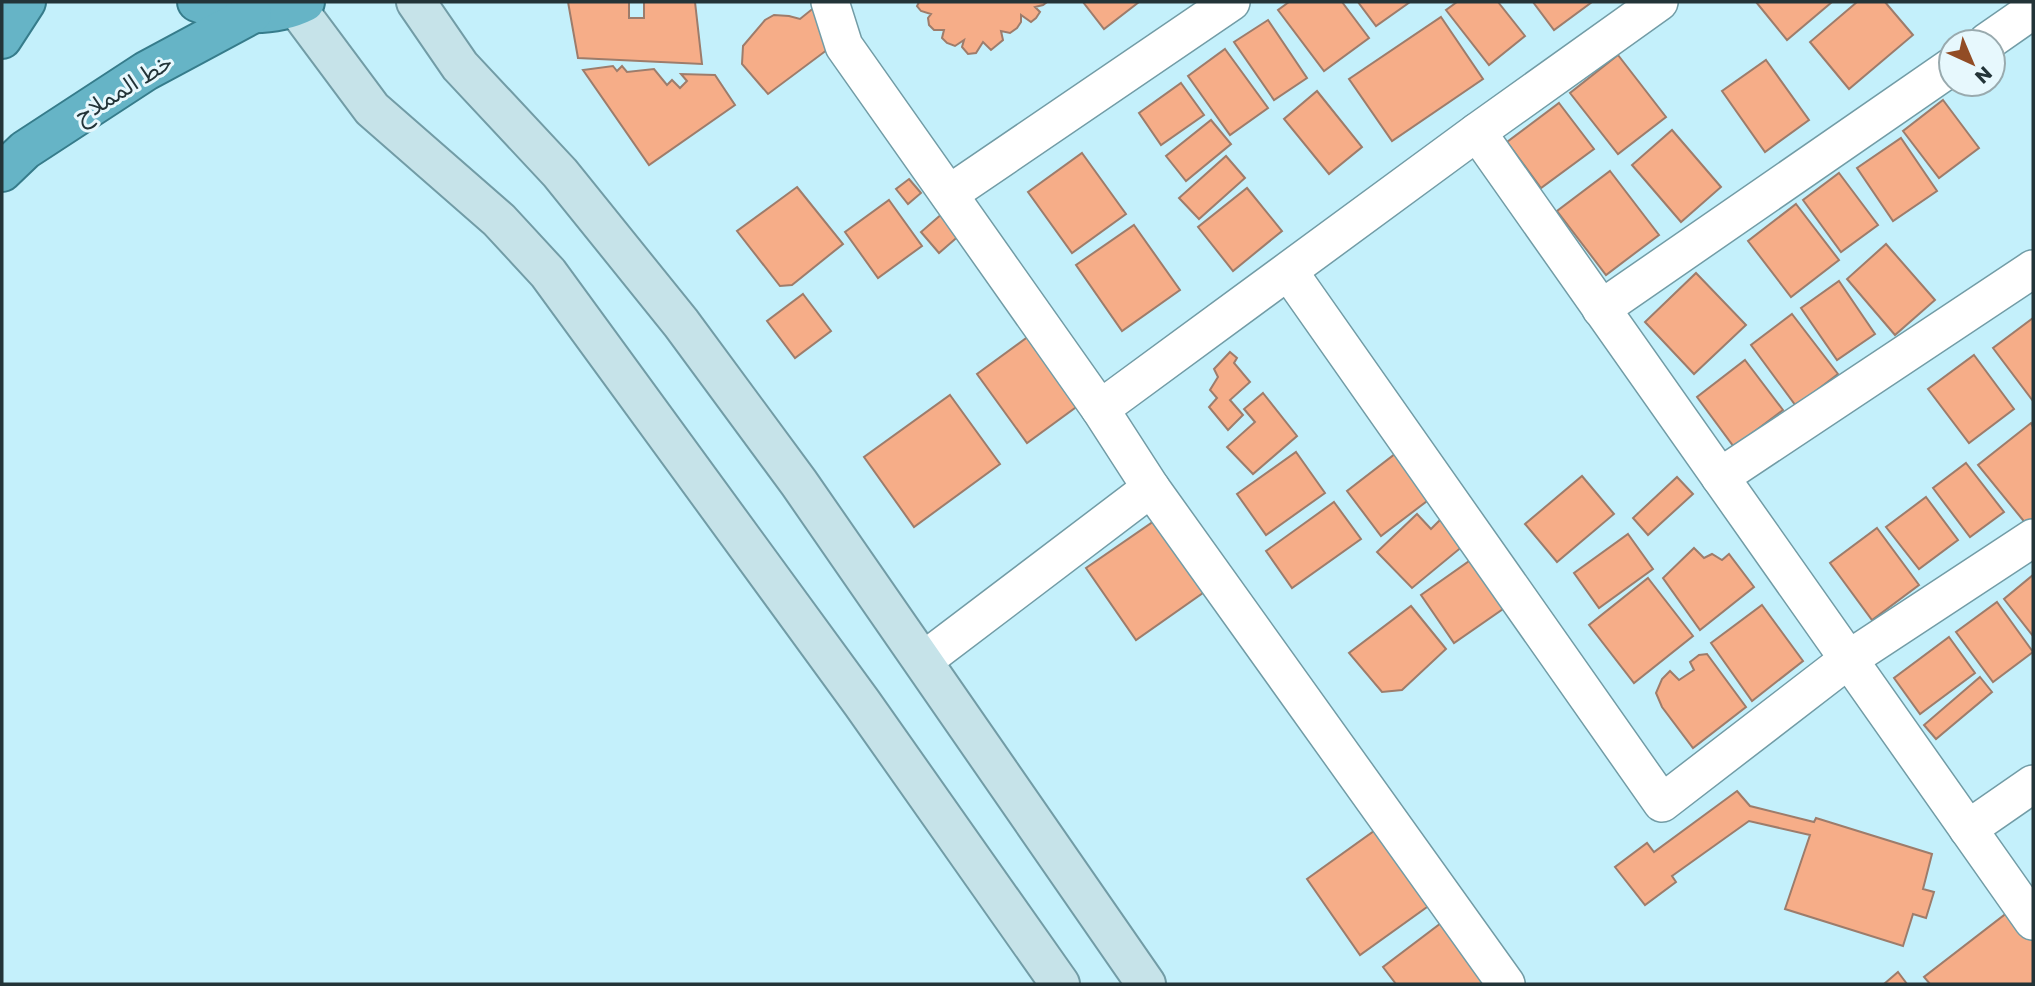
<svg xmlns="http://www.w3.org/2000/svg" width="2035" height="986" viewBox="0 0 2035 986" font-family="Poppins,'Noto Sans Arabic',sans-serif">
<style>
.building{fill:#f6ad88;stroke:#9d7c6b;stroke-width:2}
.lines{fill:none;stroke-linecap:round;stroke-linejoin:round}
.minor-casing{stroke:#729ca6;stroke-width:40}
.secondary-casing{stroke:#729ca6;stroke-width:42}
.trunk-casing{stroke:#367c8b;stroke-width:42}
.minor{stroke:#fff;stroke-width:37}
.secondary{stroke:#c6e3e9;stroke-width:38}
.trunk{stroke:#66b4c6;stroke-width:38}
.labels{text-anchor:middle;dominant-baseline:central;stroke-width:6;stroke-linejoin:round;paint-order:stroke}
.street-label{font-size:24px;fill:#233438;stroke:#e7f8fd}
</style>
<rect width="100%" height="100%" fill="#c4f0fb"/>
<!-- building -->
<g class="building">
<polygon points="568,2 629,2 629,18 644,18 644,2 695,2 702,64 578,58"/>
<polygon points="821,2 851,32 768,94 742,64 743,46 765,20 774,15 789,16 800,19"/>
<polygon points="919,2 1047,2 1043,5 1035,7 1040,12 1036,18 1031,22 1021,15 1021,22 1017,28 1010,33 1001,31 1003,40 991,50 983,42 976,53 968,54 962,47 964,40 955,46 947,43 942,38 944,30 934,30 929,25 928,18 931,14 921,11 917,6"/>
<polygon points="1083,2 1139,2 1104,29"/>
<polygon points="1289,2 1342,2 1369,38 1324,71 1278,10"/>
<polygon points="1358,2 1410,2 1376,26"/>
<polygon points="1457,2 1498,2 1525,36 1489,65 1446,10"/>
<polygon points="1533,2 1592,2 1554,30"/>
<polygon points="1756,2 1832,2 1787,40"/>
<polygon points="1857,2 1885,2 1913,35 1849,89 1810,42"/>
<polygon points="1441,17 1483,79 1392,141 1349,79"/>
<polygon points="1268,20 1307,78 1274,100 1234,42"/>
<polygon points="1225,49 1268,108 1230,135 1188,76"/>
<polygon points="1618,55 1666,117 1618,154 1570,93"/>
<polygon points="1766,60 1809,120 1765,152 1722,91"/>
<polygon points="613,66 617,71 622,66 627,72 654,69 667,85 672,80 680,88 687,81 681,74 715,75 735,105 649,165 583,70"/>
<polygon points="1181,83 1204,115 1161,145 1139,113"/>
<polygon points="1317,91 1362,147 1329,174 1284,119"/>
<polygon points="1943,100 1979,148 1939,178 1903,131"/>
<polygon points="1559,103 1594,149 1541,188 1507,142"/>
<polygon points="1211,120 1231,144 1186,181 1166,156"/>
<polygon points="1672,130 1721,187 1681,222 1632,165"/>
<polygon points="1901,138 1937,191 1893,221 1857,168"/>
<polygon points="1082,153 1126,214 1072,253 1028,192"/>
<polygon points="1226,156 1245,178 1199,219 1179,198"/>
<polygon points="1610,171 1659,235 1606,275 1557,211"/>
<polygon points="1839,173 1878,225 1841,252 1803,200"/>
<polygon points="909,179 921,193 908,204 896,189"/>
<polygon points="797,187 843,244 792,285 780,286 737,231"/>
<polygon points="1247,188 1282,231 1233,271 1198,227"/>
<polygon points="889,200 922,246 878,278 845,232"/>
<polygon points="1796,204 1839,260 1791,297 1748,241"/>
<polygon points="943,213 961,234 939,253 921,232"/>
<polygon points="1134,225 1180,290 1122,331 1076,265"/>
<polygon points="1886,244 1935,300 1895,335 1847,279"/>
<polygon points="1696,273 1746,325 1694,374 1645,322"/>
<polygon points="1839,281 1875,334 1837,360 1801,308"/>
<polygon points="803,294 831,331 795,358 767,321"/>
<polygon points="1792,314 1838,374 1796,406 1751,345"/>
<polygon points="2033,318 2033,401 1993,348"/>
<polygon points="1029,336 1079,405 1027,443 977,374"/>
<polygon points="1230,352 1237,358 1234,363 1250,382 1230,400 1243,415 1228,430 1209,407 1217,398 1210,390 1218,377 1214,369"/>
<polygon points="1974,355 2014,409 1969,443 1928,389"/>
<polygon points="1745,360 1783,410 1734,447 1697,397"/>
<polygon points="1263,393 1297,436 1253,474 1227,447 1255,422 1244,409"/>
<polygon points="950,395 1000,464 914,527 864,457"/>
<polygon points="2031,423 2033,427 2033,520 2027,525 1978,465"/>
<polygon points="1404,447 1439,492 1381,536 1347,491"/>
<polygon points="1296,452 1325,493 1266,535 1237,494"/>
<polygon points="1966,463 2004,512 1970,537 1933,488"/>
<polygon points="1582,476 1614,514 1557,562 1525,524"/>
<polygon points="1677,477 1693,494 1648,535 1633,518"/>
<polygon points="1926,497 1958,540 1919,569 1886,527"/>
<polygon points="1334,502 1361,539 1292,588 1266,551"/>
<polygon points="1417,514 1431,529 1445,515 1469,541 1412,588 1377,552"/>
<polygon points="1160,517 1210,588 1136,640 1086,568"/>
<polygon points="1877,528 1919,585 1872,620 1830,563"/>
<polygon points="1628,534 1653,569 1599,608 1574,573"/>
<polygon points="1694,548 1704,558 1712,554 1722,560 1729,554 1754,587 1700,630 1663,578"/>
<polygon points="1482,552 1516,600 1454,643 1421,595"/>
<polygon points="2033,575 2033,636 2004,599"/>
<polygon points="1648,578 1693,636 1634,683 1589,625"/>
<polygon points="1997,602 2033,652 1993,682 1956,632"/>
<polygon points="1762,605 1803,661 1752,701 1711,643"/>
<polygon points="1411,606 1446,649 1402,690 1382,692 1349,653"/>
<polygon points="1949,637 1975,673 1920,714 1894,678"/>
<polygon points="1707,654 1746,707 1693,748 1662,707 1656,693 1662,679 1670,671 1679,680 1694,670 1690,662 1699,655"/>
<polygon points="1980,677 1992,692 1936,739 1924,725"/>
<polygon points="1737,791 1750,806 1814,822 1816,818 1932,854 1923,889 1934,892 1926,918 1913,914 1903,946 1785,909 1810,835 1749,821 1672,876 1676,882 1645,905 1615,867 1647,843 1654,852"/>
<polygon points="1381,826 1434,902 1360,955 1307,879"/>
<polygon points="2012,909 2033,936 2033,984 1930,984 1924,977"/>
<polygon points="1453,914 1498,984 1396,984 1383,967"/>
<polygon points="1898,972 1907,984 1884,984"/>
</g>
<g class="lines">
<defs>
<g id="minor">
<polyline points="830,2 844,46 1100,409 1151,488 1506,984"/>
<polyline points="1987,42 2033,10"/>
<polyline points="1477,132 2033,921"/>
<polyline points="949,194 1231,2"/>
<polyline points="1289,272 1662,803 1849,659 2033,538"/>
<polyline points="1601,309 1951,67"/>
<polyline points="1100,409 1477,132 1659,2"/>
<polyline points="1720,477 2033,269"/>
<polyline points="923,661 1151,488"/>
<polyline points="1968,829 2033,784"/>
</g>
<g id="secondary">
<polyline points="416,2 460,66 560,173 681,323 799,483 1146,984"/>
<polyline points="296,7 372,109 499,220 548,273 862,703 1060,984"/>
</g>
<g id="trunk">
<path d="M197,2c32,14 76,16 108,0"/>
<polyline points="2,39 26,2"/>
<polyline points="2,172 25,150 146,71 252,14"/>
</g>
</defs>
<!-- minor casing -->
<use href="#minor" class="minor-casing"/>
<!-- secondary casing -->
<use href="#secondary" class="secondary-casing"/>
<!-- trunk casing -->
<use href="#trunk" class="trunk-casing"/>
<!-- minor -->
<use href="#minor" class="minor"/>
<!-- secondary -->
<use href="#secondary" class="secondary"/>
<!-- trunk -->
<use href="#trunk" class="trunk"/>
</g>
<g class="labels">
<!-- street labels -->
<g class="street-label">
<text transform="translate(123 88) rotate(-32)">خط المملاح</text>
</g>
</g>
<!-- border -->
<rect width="2035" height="986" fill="none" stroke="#233438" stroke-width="7"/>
<!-- north arrow -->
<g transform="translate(1972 63) rotate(136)"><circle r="33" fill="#e7f8fd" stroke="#99aaae" stroke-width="2"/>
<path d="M0-5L12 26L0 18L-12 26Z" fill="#924c25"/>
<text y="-10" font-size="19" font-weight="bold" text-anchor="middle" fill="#233438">N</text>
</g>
</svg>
